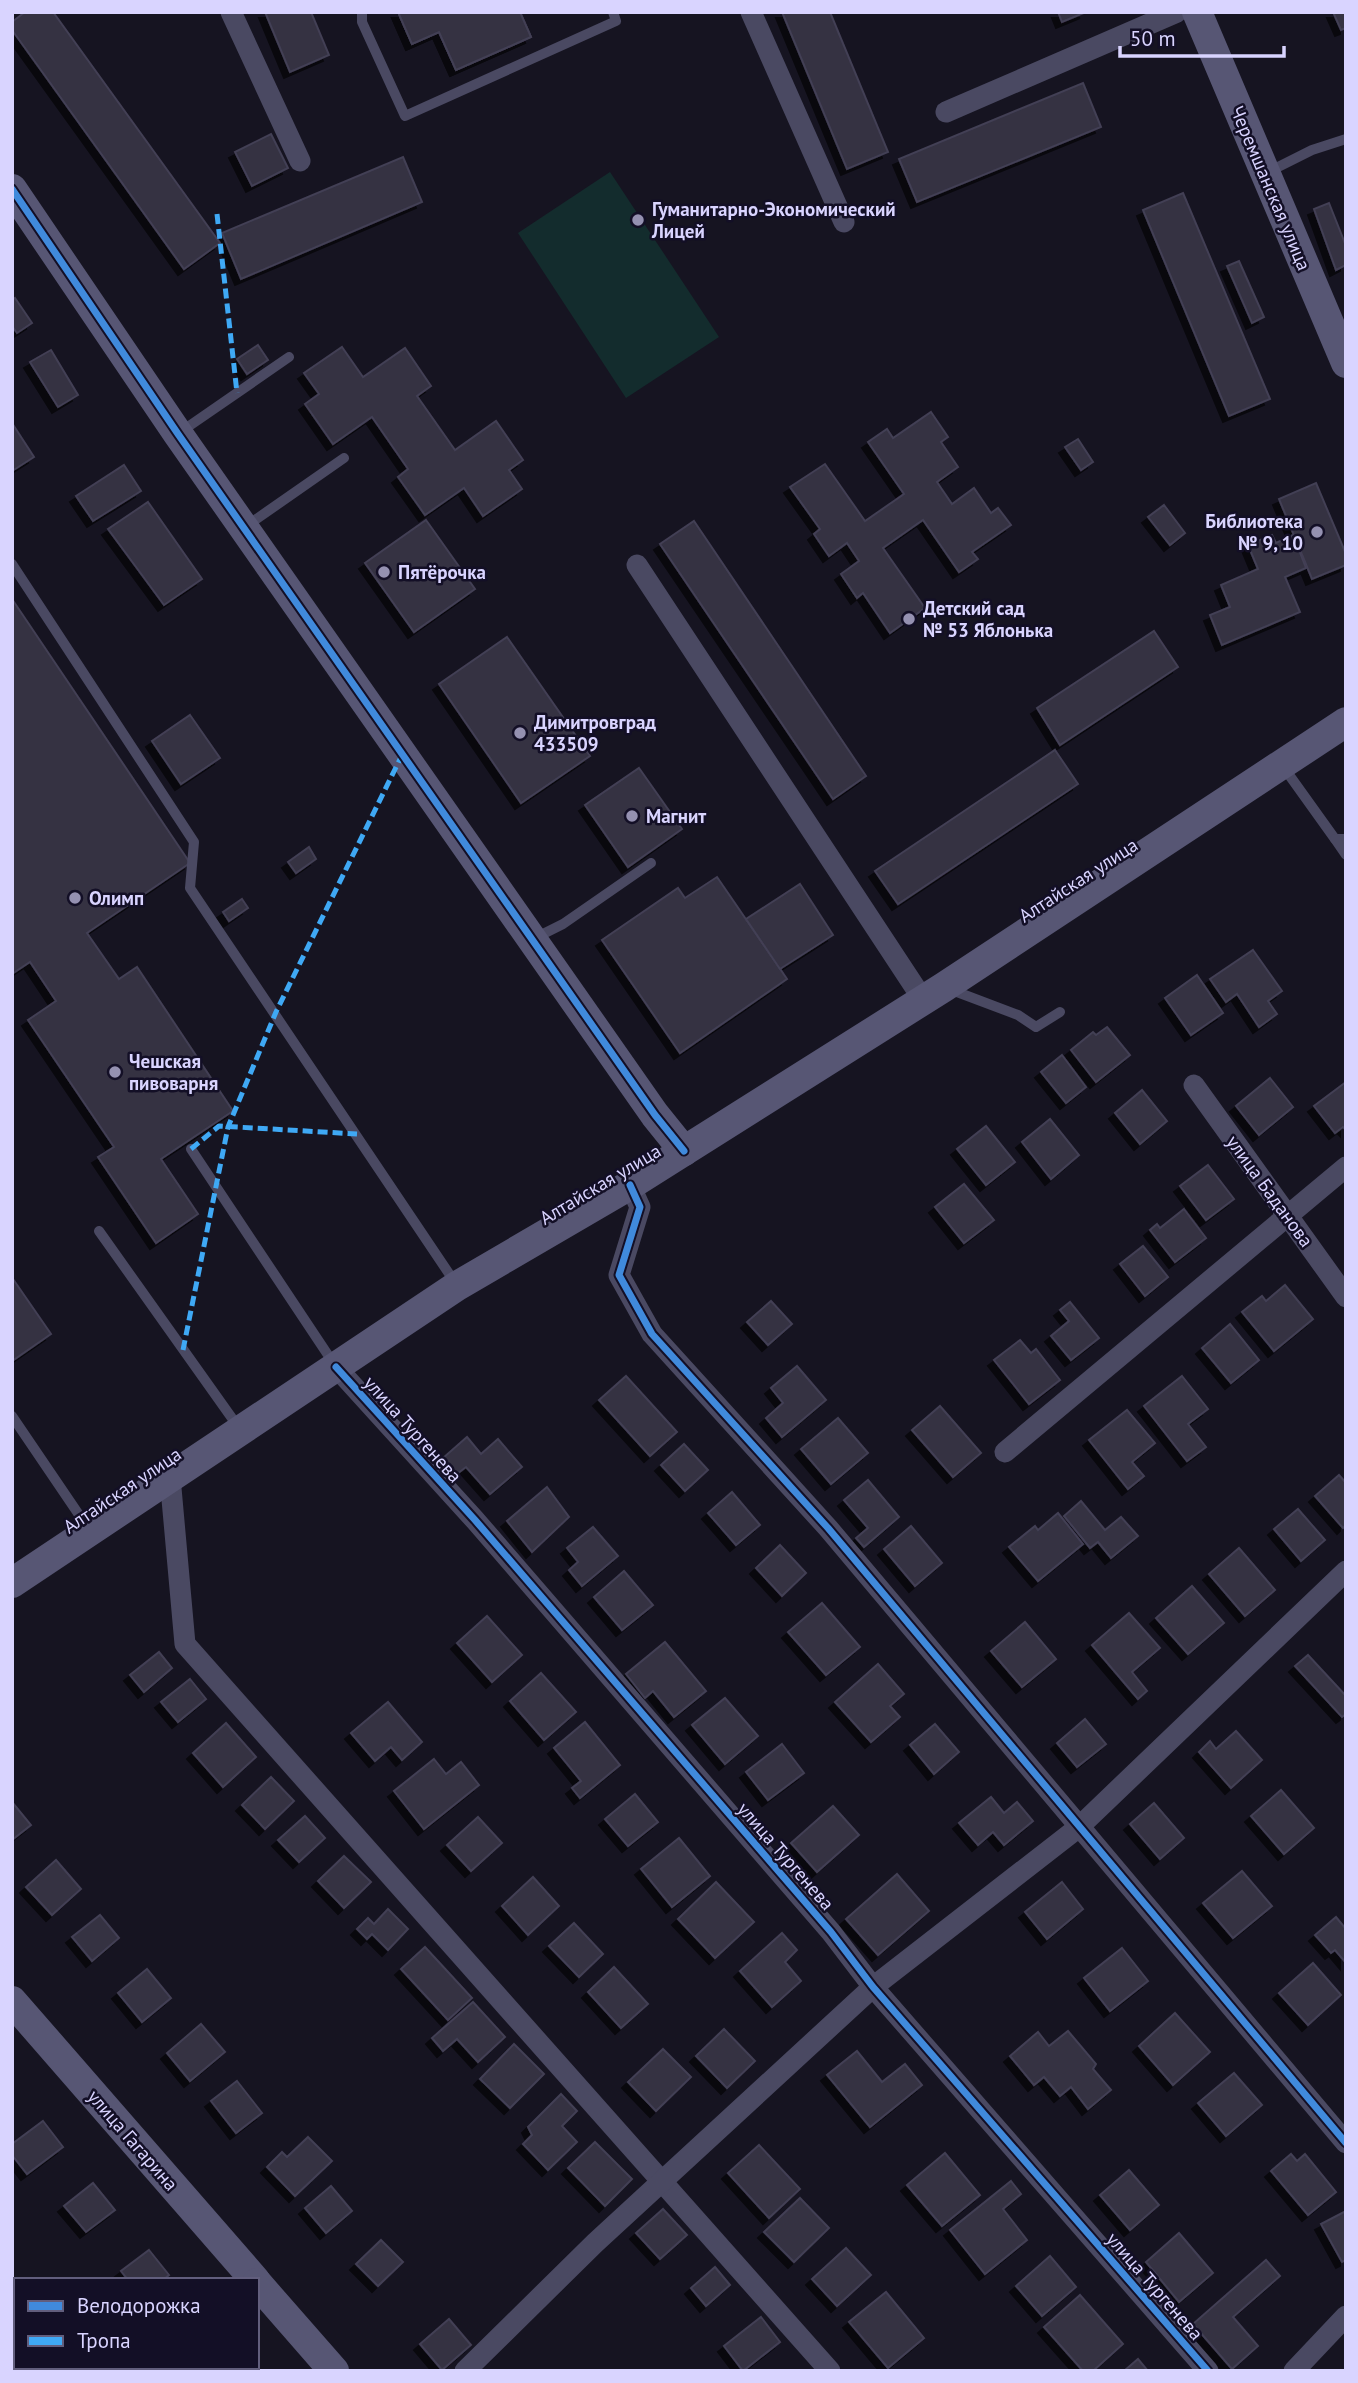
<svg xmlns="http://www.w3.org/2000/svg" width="1358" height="2383" viewBox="0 0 1358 2383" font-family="'PT Sans',sans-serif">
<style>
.green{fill:#132c2d}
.building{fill:#343243;stroke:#433f54;stroke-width:2;filter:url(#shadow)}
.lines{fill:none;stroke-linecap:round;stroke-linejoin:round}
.lane{stroke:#4a4962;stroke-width:10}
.street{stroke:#4a4962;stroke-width:21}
.secondary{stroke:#575674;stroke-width:30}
.quiet{stroke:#3fa9f5;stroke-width:5;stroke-dasharray:10 5;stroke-linecap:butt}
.cycleway-casing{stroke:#130f26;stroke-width:11}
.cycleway{stroke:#408adc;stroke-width:7}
.poi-dot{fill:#9591b1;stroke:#130f26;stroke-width:2.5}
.labels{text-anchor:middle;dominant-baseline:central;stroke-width:5;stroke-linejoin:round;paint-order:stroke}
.street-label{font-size:19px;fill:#d9d4ff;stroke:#130f26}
.poi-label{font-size:19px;font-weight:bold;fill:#d9d4ff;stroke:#130f26;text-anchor:start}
</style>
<defs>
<filter id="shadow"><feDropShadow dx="-6" dy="6" stdDeviation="0" flood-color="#0009"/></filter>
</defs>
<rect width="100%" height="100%" fill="#161421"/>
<!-- green -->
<polygon class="green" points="610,172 719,337 626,398 518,233"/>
<!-- building -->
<g class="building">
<polygon points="25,12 53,12 220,243 184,269 12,30 12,22"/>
<polygon points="265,12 311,12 329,55 290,72"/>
<polygon points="398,12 520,12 531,37 456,70 439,32 412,44"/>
<polygon points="398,12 520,12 531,37 456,70 439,32 412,44"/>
<polygon points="782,12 830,12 888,152 847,169"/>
<polygon points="1058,12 1086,12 1062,22"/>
<polygon points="1333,12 1346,12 1346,28 1341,30"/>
<polygon points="1083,83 1101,127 917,202 899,159"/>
<polygon points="271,134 288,168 252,186 235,152"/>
<polygon points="403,157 422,202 241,279 222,233"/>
<polygon points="1183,193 1270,399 1229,416 1143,210"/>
<polygon points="1329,203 1346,246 1346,265 1336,270 1314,209"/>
<polygon points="1239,261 1264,317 1252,323 1227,266"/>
<polygon points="15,298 32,323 17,333 12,326 12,300"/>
<polygon points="258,345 268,360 247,374 237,359"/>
<polygon points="342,347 363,377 405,348 431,386 417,396 455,450 496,421 523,460 509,470 522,489 483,516 464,488 425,515 398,477 408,469 372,417 333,444 305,404 319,394 304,373"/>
<polygon points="51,350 78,395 58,407 30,362"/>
<polygon points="931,412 948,437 941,442 958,467 937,482 952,504 974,488 991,513 998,508 1011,525 972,552 978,559 959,572 923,520 883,548 925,608 890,633 863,593 857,598 841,574 859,561 847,543 829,556 814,534 820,529 790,487 825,464 865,521 904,494 868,442 887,429 893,438"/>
<polygon points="12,423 34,457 12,471"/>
<polygon points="1078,439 1093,462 1081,470 1065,447"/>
<polygon points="124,465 141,491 93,521 76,496"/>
<polygon points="1316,483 1346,554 1346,565 1312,579 1279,499"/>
<polygon points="148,502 202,579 164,605 108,529"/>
<polygon points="1164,505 1185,533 1170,545 1148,517"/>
<polygon points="426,520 475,589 414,632 365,563"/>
<polygon points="694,521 866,776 833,799 660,544"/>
<polygon points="1272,535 1276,543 1293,535 1306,568 1285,577 1300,612 1222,645 1210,615 1230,607 1221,585 1258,569 1248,545"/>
<polygon points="12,599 190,863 87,933 119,979 137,967 233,1111 161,1159 198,1214 156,1243 98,1157 114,1147 28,1020 56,1001 30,962 12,974"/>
<polygon points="1154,631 1178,667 1060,745 1037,708"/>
<polygon points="507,637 590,756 521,803 439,684"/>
<polygon points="190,715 220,758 181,784 152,741"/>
<polygon points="1055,750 1078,784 898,904 875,871"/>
<polygon points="639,768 682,829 628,867 585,805"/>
<polygon points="309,847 316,859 296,873 288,862"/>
<polygon points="717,877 787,979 680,1053 602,940 678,888 685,898"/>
<polygon points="800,884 833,935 780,969 746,919"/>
<polygon points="242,899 248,908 229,921 223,912"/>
<polygon points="1253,950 1282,991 1268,1001 1277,1014 1259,1027 1237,994 1226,1002 1210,979"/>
<polygon points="1197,975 1223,1013 1191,1035 1165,998"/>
<polygon points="1107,1027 1130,1055 1096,1082 1071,1050 1093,1032 1096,1035"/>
<polygon points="1062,1055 1086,1087 1066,1103 1041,1072"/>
<polygon points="1270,1078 1293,1107 1259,1135 1236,1106"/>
<polygon points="1346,1082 1346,1130 1343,1127 1335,1133 1314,1106"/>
<polygon points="1142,1090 1167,1121 1140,1144 1115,1113"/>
<polygon points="1050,1119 1079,1155 1051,1179 1022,1142"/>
<polygon points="986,1126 1015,1162 986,1185 957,1149"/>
<polygon points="1208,1165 1234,1199 1206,1220 1180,1186"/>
<polygon points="964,1184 994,1220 964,1243 935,1207"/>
<polygon points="1184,1209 1206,1238 1175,1262 1150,1230 1157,1224 1160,1228"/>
<polygon points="1143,1246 1168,1277 1145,1296 1120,1264"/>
<polygon points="13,1279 51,1334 12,1361 12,1280"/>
<polygon points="1285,1285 1313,1319 1274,1351 1242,1312 1262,1296 1266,1301"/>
<polygon points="771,1301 792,1324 768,1345 747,1322"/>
<polygon points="1070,1302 1099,1338 1071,1360 1051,1336 1069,1321 1060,1310"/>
<polygon points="1230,1324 1259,1360 1231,1383 1202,1348"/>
<polygon points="1020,1340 1031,1353 1036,1349 1060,1380 1029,1404 994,1360"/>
<polygon points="797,1366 826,1400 782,1437 766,1418 783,1403 771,1388"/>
<polygon points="626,1376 677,1432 650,1456 599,1400"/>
<polygon points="1182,1376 1208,1409 1188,1424 1206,1447 1187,1461 1144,1406"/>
<polygon points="940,1406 981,1453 953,1477 912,1430"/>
<polygon points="1127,1410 1155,1443 1132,1462 1144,1476 1128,1489 1089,1440"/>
<polygon points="838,1418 868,1453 831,1484 801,1449"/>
<polygon points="467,1437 481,1454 498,1439 522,1467 490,1494 466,1467 457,1474 443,1458"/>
<polygon points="684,1444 708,1470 685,1491 661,1465"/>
<polygon points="1339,1475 1346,1483 1346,1525 1343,1528 1315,1496"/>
<polygon points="868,1480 899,1517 864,1547 856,1538 868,1528 844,1500"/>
<polygon points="547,1487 569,1517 532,1552 507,1521"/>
<polygon points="732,1492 760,1525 736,1545 708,1513"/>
<polygon points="1081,1501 1105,1530 1121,1517 1138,1536 1111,1558 1098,1542 1090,1548 1064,1516"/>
<polygon points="1298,1509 1325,1540 1301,1561 1274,1529"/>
<polygon points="1058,1513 1083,1544 1038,1581 1009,1547 1035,1526 1038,1530"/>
<polygon points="911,1526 942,1563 915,1586 884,1549"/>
<polygon points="593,1527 618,1556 582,1586 569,1570 578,1562 567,1548"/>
<polygon points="780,1545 806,1573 782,1596 756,1568"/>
<polygon points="1239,1548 1275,1590 1245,1616 1209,1574"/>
<polygon points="624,1571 653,1605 622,1630 594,1597"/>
<polygon points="1192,1586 1224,1623 1188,1654 1156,1618"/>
<polygon points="822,1603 860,1647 826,1675 788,1632"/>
<polygon points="1129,1613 1160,1648 1132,1672 1147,1691 1138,1699 1092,1645"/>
<polygon points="487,1616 522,1655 492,1682 457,1643"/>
<polygon points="1025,1622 1056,1659 1022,1687 991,1651"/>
<polygon points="665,1642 706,1691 674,1717 653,1691 645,1698 626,1674"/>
<polygon points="159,1652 172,1668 144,1692 130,1675"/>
<polygon points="1308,1655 1346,1696 1346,1714 1342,1717 1295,1666"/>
<polygon points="878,1664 904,1694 890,1706 900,1717 871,1742 835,1702"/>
<polygon points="541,1673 576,1712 544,1740 510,1701"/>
<polygon points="190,1679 206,1699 178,1722 161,1702"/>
<polygon points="725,1698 758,1736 725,1764 692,1725"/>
<polygon points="388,1702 422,1742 402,1760 391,1747 375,1761 351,1733"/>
<polygon points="1085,1719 1106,1744 1077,1767 1057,1743"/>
<polygon points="585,1722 620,1765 580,1798 572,1788 581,1781 554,1748"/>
<polygon points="226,1723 256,1757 223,1787 193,1753"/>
<polygon points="935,1724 959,1752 934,1774 910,1745"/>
<polygon points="1236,1731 1262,1760 1231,1788 1199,1752 1210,1741 1216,1749"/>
<polygon points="782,1744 804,1773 768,1800 746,1772"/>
<polygon points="434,1759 446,1774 461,1762 479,1785 424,1829 394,1791"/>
<polygon points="271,1777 294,1801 265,1829 242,1805"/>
<polygon points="1281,1790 1314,1828 1284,1854 1251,1816"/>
<polygon points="635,1794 658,1822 628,1846 605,1819"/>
<polygon points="991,1797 1004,1813 1017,1802 1033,1821 1004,1845 993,1832 978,1845 959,1823"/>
<polygon points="12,1802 31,1825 12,1840"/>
<polygon points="1154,1803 1184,1838 1160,1859 1130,1824"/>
<polygon points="833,1806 859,1835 817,1872 791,1843"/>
<polygon points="305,1816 325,1838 299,1862 278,1840"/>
<polygon points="478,1817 502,1843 471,1871 447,1845"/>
<polygon points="679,1838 710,1876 672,1907 641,1869"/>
<polygon points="344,1856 371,1882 344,1908 318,1881"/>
<polygon points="56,1860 81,1889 52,1915 26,1887"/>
<polygon points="1242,1871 1272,1906 1233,1938 1203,1903"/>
<polygon points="897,1874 929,1911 878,1955 846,1919"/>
<polygon points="533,1877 559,1906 528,1935 502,1906"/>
<polygon points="716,1882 754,1922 715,1958 678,1919"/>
<polygon points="1062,1882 1083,1909 1047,1939 1025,1912"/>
<polygon points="388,1909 408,1929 388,1950 372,1934 367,1939 357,1929 368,1918 374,1924"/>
<polygon points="100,1915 119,1938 92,1961 72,1937"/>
<polygon points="1336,1917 1346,1929 1346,1963 1335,1950 1331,1953 1315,1935"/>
<polygon points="574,1923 603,1954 579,1977 549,1946"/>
<polygon points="782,1933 797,1950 785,1962 801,1981 772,2007 740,1971"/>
<polygon points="425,1947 472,1998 448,2020 401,1969"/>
<polygon points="1122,1948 1148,1981 1110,2011 1084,1978"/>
<polygon points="1313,1963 1341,1995 1308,2025 1279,1993"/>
<polygon points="614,1967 648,2004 621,2028 588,1992"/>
<polygon points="147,1969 171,1998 142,2022 118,1993"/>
<polygon points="473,2002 505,2037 478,2062 457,2039 443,2051 432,2038"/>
<polygon points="1175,2013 1210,2052 1173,2085 1139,2046"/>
<polygon points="201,2024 225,2052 190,2081 167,2053"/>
<polygon points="724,2029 755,2061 727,2088 696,2056"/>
<polygon points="1068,2031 1096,2064 1093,2069 1111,2090 1088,2109 1071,2087 1060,2096 1044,2077 1034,2085 1010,2056 1038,2032 1049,2046"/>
<polygon points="514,2044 544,2074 510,2108 480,2079"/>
<polygon points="663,2049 691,2077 656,2111 628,2082"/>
<polygon points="857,2051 882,2082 905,2064 922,2085 870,2127 827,2075"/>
<polygon points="1234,2073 1262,2105 1226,2136 1198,2103"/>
<polygon points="237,2081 262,2113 236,2133 211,2101"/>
<polygon points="561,2094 577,2111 562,2126 577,2142 548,2170 523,2144 532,2135 528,2127"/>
<polygon points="43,2121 63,2147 27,2174 12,2155 12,2144"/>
<polygon points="308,2137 332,2161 295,2196 267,2167 282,2152 287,2157"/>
<polygon points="595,2142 632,2179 605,2206 568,2168"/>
<polygon points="759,2145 800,2189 769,2218 728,2173"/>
<polygon points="945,2153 980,2195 942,2226 907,2185"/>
<polygon points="1291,2154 1297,2161 1305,2154 1336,2192 1308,2215 1271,2171"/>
<polygon points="1129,2170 1159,2205 1130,2230 1100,2195"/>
<polygon points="1011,2181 1021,2194 1003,2209 1027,2240 985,2274 950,2230"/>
<polygon points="93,2183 115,2210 86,2232 64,2206"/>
<polygon points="331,2186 352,2211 326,2233 305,2208"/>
<polygon points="800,2198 829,2228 794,2262 764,2232"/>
<polygon points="663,2209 687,2235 660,2259 636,2233"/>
<polygon points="1346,2211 1346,2260 1342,2262 1321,2224"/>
<polygon points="1179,2233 1213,2273 1179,2302 1146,2262"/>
<polygon points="381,2240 403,2262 378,2286 356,2264"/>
<polygon points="846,2248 871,2275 837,2306 812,2279"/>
<polygon points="149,2250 169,2275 163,2280 128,2280 121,2271"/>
<polygon points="1050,2256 1076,2287 1042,2316 1016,2286"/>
<polygon points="1266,2260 1280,2276 1233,2317 1258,2346 1232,2369 1193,2324"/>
<polygon points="715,2267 730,2285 706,2306 691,2288"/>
<polygon points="886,2292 924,2338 888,2368 849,2322"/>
<polygon points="1080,2295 1123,2344 1093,2371 1083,2371 1044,2327"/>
<polygon points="761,2317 780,2342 743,2371 724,2346"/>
<polygon points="449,2319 471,2345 442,2370 420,2344"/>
<polygon points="1138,2359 1148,2371 1124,2371"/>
</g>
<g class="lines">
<!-- lane -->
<g class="lane">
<polyline points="362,12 362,22 405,116 616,21 613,12"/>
<polyline points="1268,172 1312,150 1346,139"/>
<polyline points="179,433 289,357"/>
<polyline points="245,527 344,458"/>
<polyline points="12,564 194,842 190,888 456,1284"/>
<polyline points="1282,765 1335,839 1346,839"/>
<polyline points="1335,839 1346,855"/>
<polyline points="533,939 563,924 651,863"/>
<polyline points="949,989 1018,1015 1036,1027 1060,1012"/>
<polyline points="191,1149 334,1364"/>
<polyline points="99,1231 239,1428"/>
<polyline points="12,1416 88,1528"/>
</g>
<!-- street -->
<g class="street">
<polyline points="231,12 300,161"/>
<polyline points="751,12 844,222"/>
<polyline points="946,112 1177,12"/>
<polyline points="637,565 922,998"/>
<polyline points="1194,1085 1346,1297"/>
<polyline points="630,1185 640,1207 619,1275 652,1334 828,1528 1346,2143"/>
<polyline points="336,1367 475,1520 831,1932 873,1987 1208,2371"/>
<polyline points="1005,1452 1346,1167"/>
<polyline points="170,1477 185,1644 830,2371"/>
<polyline points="465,2371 595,2243 873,1987 1079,1827 1346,1571"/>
<polyline points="1294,2371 1346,2316"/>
</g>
<!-- secondary -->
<g class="secondary">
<polyline points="1197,12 1346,363"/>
<polyline points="12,189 178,434 655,1115 684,1151"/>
<polyline points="12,1583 457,1286 630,1185 944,987 1346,722"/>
<polyline points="12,2001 255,2280"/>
<polyline points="257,2283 334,2371"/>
</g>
<!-- quiet -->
<g class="quiet">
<polyline points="217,214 237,393"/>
<polyline points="191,1149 219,1126 357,1134"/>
<polyline points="183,1350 228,1127 276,1012 403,753"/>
</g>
<defs>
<g id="cycleway">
<polyline points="12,189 178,434 655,1115 684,1151"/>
<polyline points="630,1185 640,1207 619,1275 652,1334 828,1528 1346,2143"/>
<polyline points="336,1367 475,1520 831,1932 873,1987 1208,2371"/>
</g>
</defs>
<!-- cycleway casing -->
<use href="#cycleway" class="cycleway-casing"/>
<!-- cycleway -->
<use href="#cycleway" class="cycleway"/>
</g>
<!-- markers -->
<g class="poi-dot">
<circle cx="638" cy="220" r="7"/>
<circle cx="1317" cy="532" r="7"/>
<circle cx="384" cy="572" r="7"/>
<circle cx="909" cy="619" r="7"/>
<circle cx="520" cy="733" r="7"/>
<circle cx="632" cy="816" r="7"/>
<circle cx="75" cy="898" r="7"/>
<circle cx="115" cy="1072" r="7"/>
</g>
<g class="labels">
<!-- street labels -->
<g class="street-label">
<text transform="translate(1271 188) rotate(67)">Черемшанская улица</text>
<text transform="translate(1078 880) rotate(-33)">Алтайская улица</text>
<text transform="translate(600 1184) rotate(-31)">Алтайская улица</text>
<text transform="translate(1270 1191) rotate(54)">улица Баданова</text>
<text transform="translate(413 1429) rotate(48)">улица Тургенева</text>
<text transform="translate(122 1490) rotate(-34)">Алтайская улица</text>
<text transform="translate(786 1856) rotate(49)">улица Тургенева</text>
<text transform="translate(133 2140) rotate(49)">улица Гагарина</text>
<text transform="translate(1155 2286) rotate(49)">улица Тургенева</text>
</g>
<!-- poi labels -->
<g class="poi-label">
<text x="652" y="209">Гуманитарно-Экономический<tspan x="652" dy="22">Лицей</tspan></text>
<text x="1303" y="521" text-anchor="end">Библиотека<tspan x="1303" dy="22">№ 9, 10</tspan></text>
<text x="398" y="572">Пятёрочка</text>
<text x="923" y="608">Детский сад<tspan x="923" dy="22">№ 53 Яблонька</tspan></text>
<text x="534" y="722">Димитровград<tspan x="534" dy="22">433509</tspan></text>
<text x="646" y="816">Магнит</text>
<text x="89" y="898">Олимп</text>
<text x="129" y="1061">Чешская<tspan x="129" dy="22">пивоварня</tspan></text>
</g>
</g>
<!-- border -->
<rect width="1358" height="2383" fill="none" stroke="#d9d4ff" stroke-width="28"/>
<!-- legend -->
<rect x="14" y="2278" width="245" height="91" fill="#130f26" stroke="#625e7d" stroke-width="2"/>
<rect x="28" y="2301" width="35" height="10" fill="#408adc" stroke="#625e7d" stroke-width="2"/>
<text x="77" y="2313" font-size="21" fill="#d9d4ff">Велодорожка</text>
<rect x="28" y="2336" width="35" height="10" fill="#3fa9f5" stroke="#625e7d" stroke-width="2"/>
<text x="77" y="2348" font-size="21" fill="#d9d4ff">Тропа</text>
<!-- scale -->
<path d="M1120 46v10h164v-10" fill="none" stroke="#d9d4ff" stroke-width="3.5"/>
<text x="1130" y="46" font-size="21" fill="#d9d4ff" stroke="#130f26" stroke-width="5" paint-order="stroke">50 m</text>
</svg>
